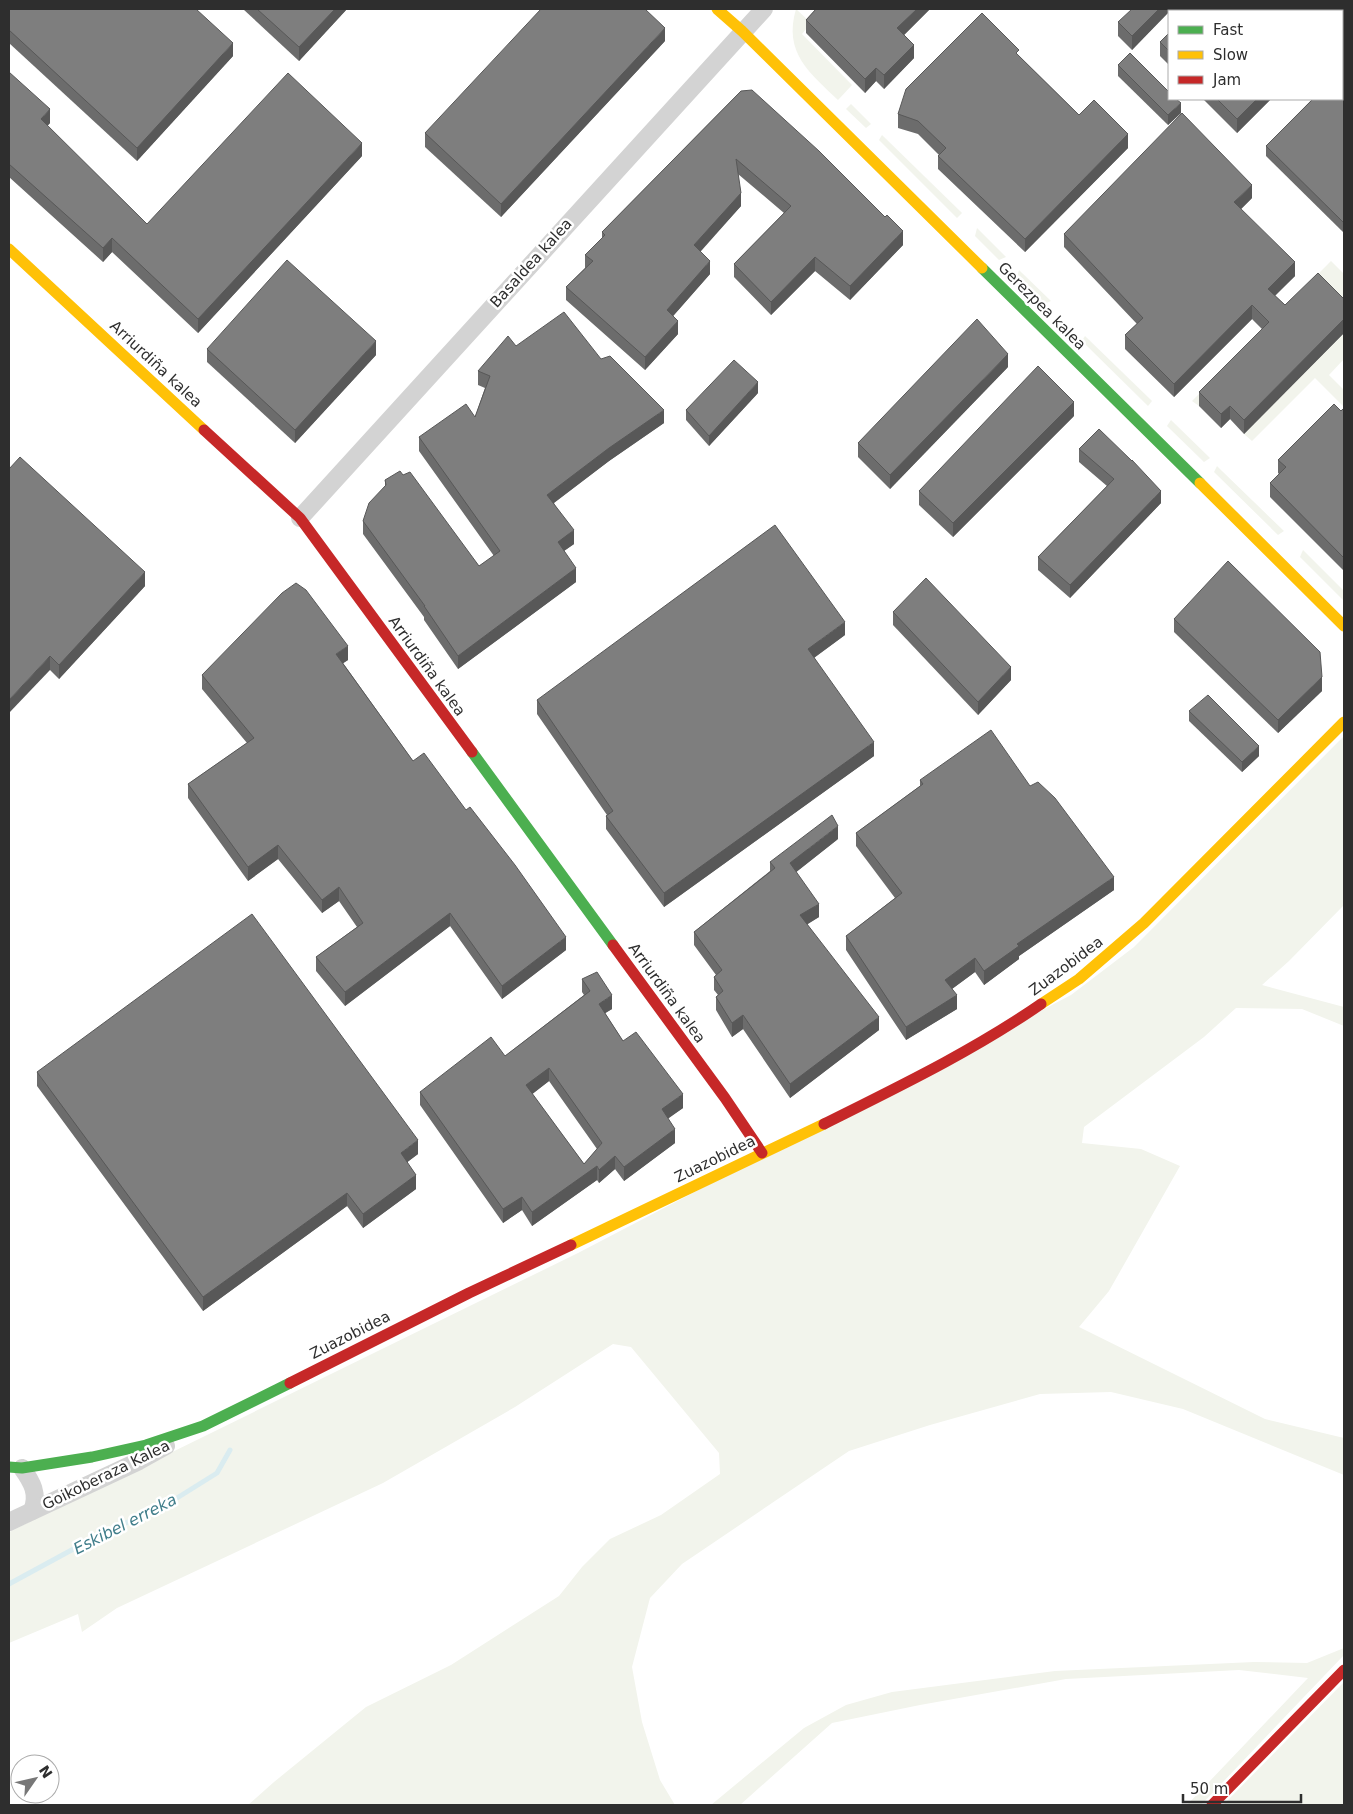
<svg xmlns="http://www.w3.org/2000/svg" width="1353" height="1814" viewBox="0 0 1353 1814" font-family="'DejaVu Sans',sans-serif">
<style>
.green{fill:#f2f4ec}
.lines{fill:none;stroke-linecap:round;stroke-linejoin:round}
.stream{stroke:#daecf0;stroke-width:5}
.street{stroke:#d3d3d3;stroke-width:18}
.fast{stroke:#4caf50;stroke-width:11}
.slow{stroke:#ffc107;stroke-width:11}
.jam{stroke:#c62828;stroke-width:11}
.wall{fill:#6c6c6c;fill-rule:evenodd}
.shaded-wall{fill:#585858}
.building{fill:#7e7e7e;stroke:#585858;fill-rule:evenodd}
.labels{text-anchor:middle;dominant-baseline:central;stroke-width:5;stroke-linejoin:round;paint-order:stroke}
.street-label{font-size:15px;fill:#2e2e2e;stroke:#fff}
.water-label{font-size:16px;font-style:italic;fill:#417e8b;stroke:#fff}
</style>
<rect width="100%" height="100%" fill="#fff"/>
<!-- green -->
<g class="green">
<path d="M796,9l15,14 -9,11 50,51 -14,15c-28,-27 -55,-47 -42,-91z"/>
<polygon points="851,104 871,124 866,128 846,109"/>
<polygon points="882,135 962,213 957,218 879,140"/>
<polygon points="977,228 1006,257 999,260 975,236"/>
<polygon points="1331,261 1344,274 1344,312 1199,406 1192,401"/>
<polygon points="1019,270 1022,273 1051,301 1044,304 1017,276"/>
<polygon points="1344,333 1344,359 1329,375 1344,390 1344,407 1315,378 1252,441 1244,434"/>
<polygon points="1085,336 1152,401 1148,406 1082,341"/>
<polygon points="1171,420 1172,421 1210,458 1204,462 1167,426"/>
<polygon points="1217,466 1222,471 1284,531 1278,535 1214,472"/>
<polygon points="1303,550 1344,591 1344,601 1300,557"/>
<polygon points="1344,736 1344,905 1289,961 1262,985 1344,1007 1344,1026 1302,1009 1236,1008 1204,1037 1084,1127 1082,1143 1141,1149 1180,1166 1109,1291 1079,1327 1265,1419 1344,1438 1344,1475 1183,1409 1111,1392 1040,1394 930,1425 849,1451 682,1564 650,1598 632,1667 642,1722 660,1780 675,1805 248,1805 274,1782 366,1707 451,1665 559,1596 582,1567 610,1539 661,1515 720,1474 719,1453 631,1347 613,1344 515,1407 383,1483 117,1608 82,1632 78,1614 9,1643 9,1532 578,1253 1071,995 1134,947"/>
<polygon points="1344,1648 1344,1655 1201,1805 1187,1805 1308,1678 1239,1670 1066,1679 920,1705 832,1723 740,1805 711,1805 804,1728 846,1705 892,1692 1055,1671 1254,1662 1307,1663"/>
<polygon points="1344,1682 1344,1805 1278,1805 1277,1804 1275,1805 1223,1805"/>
</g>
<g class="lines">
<!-- stream -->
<polyline class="stream" points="9,1584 79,1546 177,1498 217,1473 230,1450"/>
<!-- street -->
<g class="street">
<polyline points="300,518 764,9"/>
<path d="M22,1468c10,14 17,26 10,43"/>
<polyline points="9,1522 139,1461 166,1446"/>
</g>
<!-- fast -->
<g class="fast">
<polyline points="982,268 1200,483"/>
<polyline points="472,752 613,945"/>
<polyline points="9,1467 22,1468 92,1457 146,1445 203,1426 290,1383"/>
</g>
<!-- slow -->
<g class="slow">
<polyline points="717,9 742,31 982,268"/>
<polyline points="9,249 204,430"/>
<polyline points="1200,483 1344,626"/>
<polyline points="1041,1004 1079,979 1144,923 1344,722"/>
<polyline points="571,1245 824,1124"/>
</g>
<!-- jam -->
<g class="jam">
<polyline points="204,430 300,518 472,752"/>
<polyline points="613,945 725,1098 762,1153"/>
<path d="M824,1124c74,-37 149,-73 217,-120"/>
<polyline points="290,1383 469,1293 571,1245"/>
<polyline points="1212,1805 1344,1670"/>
</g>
</g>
<!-- wall -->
<g class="wall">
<polygon points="9,9 233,56 137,161 9,43"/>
<polygon points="243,9 347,9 299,61"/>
<polygon points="816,9 930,9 904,35 914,58 884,89 876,81 865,93 806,33 806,20"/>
<polygon points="1169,11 1132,50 1118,36 1118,22"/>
<polygon points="1169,33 1169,65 1160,56 1160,42"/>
<polygon points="665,41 501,217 425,147 425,133"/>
<polygon points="1019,56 1079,115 1128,148 1025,252 938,169 938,156 939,155 918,134 898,128 898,114"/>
<polygon points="1118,65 1181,113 1168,125 1118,76"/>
<polygon points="1344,67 1344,233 1266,156 1266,146"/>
<polygon points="9,72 50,123 47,126 147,224 362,156 198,333 112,252 103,262 9,177"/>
<polygon points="741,91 903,245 850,300 815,271 771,315 734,277 734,264 784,213 738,174 741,206 700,251 710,274 673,316 678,334 645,370 566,300 566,287 585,268 585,255 602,238 602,232"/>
<polygon points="1203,99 1271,99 1237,133"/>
<polygon points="1252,198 1241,209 1295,276 1275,296 1285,305 1344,299 1344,333 1244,434 1230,419 1221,428 1199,406 1199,392 1262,329 1252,319 1174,397 1125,349 1125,335 1137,324 1064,247 1064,234"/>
<polygon points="516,346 601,359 664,423 609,461 554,503 574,544 564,551 576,582 458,669 424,620 424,617 363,534 363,521 385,486 385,480 403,475 479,566 494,556 419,451 419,437 475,417 485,388 478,385 478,371"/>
<polygon points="207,349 376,355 295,443 207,362"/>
<polygon points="1008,367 890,489 858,457 858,443"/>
<polygon points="758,393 709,446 686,420 686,410"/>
<polygon points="1344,408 1344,571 1270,497 1270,483 1279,474 1278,473 1278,460"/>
<polygon points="1074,416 953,537 919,505 919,491"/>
<polygon points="1079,449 1161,503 1070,598 1038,570 1038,557 1107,486 1079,462"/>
<polygon points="9,469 145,586 59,679 50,670"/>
<polygon points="893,612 1011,680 978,715 893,625"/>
<polygon points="1174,619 1322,691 1278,733 1174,632"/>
<polygon points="845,635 814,658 874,756 664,907 606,829 606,816 607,815 537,714 537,700"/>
<polygon points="348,660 343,663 413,761 566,950 502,999 450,926 345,1006 316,971 316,957 357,927 339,901 322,913 278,859 248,881 188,798 188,784 247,743 202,689 202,675"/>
<polygon points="1189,711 1259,756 1242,772 1189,721"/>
<polygon points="920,780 1030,786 1114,890 1019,956 1019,959 984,985 975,972 952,989 957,1009 906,1040 846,950 846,936 895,898 856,846 856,833 920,786"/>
<polygon points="838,839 796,872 819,917 807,924 879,1030 790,1098 743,1029 732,1037 716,1010 716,997 718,995 714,990 714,977 716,975 694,945 694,932 770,871 770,862"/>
<path d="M582,979l30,30 -7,4 18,28 60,67 -15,10 7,25 -51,38 -9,-12 -16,14 -2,-3 -65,46 -10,-16 -19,13 -83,-118v-13l85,-36 79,-61 -2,-3zM549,1081l48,68 -13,15 -52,-70z"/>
<polygon points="37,1072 418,1154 407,1162 416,1189 363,1228 347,1206 203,1311 37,1086"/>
</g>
<!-- shaded-wall -->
<g class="shaded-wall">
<polygon points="335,9 347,9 299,61 299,47"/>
<polygon points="917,9 930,9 897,42 897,28"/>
<polygon points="1159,9 1172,9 1132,50 1132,36"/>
<polygon points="1344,11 1344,24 1342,27 1342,13"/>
<polygon points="665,28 665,41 501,217 501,204"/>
<polygon points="233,43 233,56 137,161 137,148"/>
<polygon points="914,45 914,58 884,89 884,75"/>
<polygon points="876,68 876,81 865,93 865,79"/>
<polygon points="1257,99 1271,99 1237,133 1237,119"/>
<polygon points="1181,103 1181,113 1168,125 1168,115"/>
<polygon points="50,109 50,123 41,133 41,119"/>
<polygon points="1128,134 1128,148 1025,252 1025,239"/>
<polygon points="362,143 362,156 198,333 198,319"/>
<polygon points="1252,185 1252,198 1234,216 1234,202"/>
<polygon points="741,193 741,206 694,259 694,245"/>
<polygon points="903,231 903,245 850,300 850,286"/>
<polygon points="112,238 112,252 103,262 103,248"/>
<polygon points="815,257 815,271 771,315 771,302"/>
<polygon points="710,261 710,274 667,323 667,310"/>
<polygon points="1295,262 1295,276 1268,302 1268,289"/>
<polygon points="1252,305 1252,319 1174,397 1174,384"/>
<polygon points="1344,319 1344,333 1244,434 1244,420"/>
<polygon points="678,321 678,334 645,370 645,357"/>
<polygon points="376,341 376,355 295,443 295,430"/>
<polygon points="1008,354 1008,367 890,489 890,475"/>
<polygon points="758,382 758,393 709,446 709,436"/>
<polygon points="1074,402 1074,416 953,537 953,523"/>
<polygon points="1230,406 1230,419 1221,428 1221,414"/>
<polygon points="664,410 664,423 609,461 547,508 547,495 609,448"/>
<polygon points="1161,491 1161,503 1070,598 1070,585"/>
<polygon points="574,530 574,544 558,555 558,542"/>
<polygon points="576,568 576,582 458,669 458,656"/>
<polygon points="145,572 145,586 59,679 59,665"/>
<polygon points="845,622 845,635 808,662 808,649"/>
<polygon points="348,646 348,660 336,668 336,654"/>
<polygon points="50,656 50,670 9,713 9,700"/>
<polygon points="1011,667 1011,680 978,715 978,702"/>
<polygon points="1322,677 1322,691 1278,733 1278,720"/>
<polygon points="874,742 874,756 664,907 664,893"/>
<polygon points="1259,746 1259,756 1242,772 1242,762"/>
<polygon points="838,826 838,839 790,877 790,863"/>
<polygon points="278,845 278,859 248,881 248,867"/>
<polygon points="1114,877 1114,890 1019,956 1019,959 984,985 984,971 1017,944"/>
<polygon points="339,887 339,901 322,913 322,900"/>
<polygon points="819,904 819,917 800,929 800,915"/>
<polygon points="450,913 450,926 345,1006 345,992"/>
<polygon points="566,937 566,950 502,999 502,986"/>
<polygon points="975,958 975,972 945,994 945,980"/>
<polygon points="612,995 612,1009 599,1017 599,1004"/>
<polygon points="957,995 957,1009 906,1040 906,1027"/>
<polygon points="743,1015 743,1029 732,1037 732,1023"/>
<polygon points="879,1017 879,1030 790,1098 790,1084"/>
<polygon points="549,1068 549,1081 526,1099 526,1085"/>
<polygon points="683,1094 683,1108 662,1123 662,1109"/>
<polygon points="675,1129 675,1143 624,1181 624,1167"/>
<polygon points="418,1140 418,1154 401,1167 401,1153"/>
<polygon points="615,1156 615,1169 599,1183 599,1170"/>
<polygon points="597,1166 597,1180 532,1226 532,1212"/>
<polygon points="416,1175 416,1189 363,1228 363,1214"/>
<polygon points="347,1193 347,1206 203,1311 203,1297"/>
<polygon points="522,1197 522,1210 503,1223 503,1209"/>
</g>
<!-- building -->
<g class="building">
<polygon points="9,9 196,9 233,43 137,148 9,30"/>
<polygon points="257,9 335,9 299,47"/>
<polygon points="541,9 645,9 665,28 501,204 425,133"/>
<polygon points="816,9 917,9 897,28 914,45 884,75 876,68 865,79 806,20"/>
<polygon points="1132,9 1159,9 1132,36 1118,22"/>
<polygon points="1194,9 1344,9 1344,11 1342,13 1342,11 1191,11"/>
<polygon points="982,13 1019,50 1016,53 1079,115 1094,100 1128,134 1025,239 938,156 946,148 918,121 898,114 906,89"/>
<polygon points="1169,33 1169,51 1160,42"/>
<polygon points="1130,53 1169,92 1169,99 1176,99 1181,103 1168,115 1118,65"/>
<polygon points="1344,67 1344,223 1266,146 1313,99 1342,99 1342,69"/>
<polygon points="9,72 50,109 41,119 147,224 288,73 362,143 198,319 112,238 103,248 9,164"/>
<polygon points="752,90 819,151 885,217 887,215 903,231 850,286 815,257 771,302 734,264 791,206 736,159 741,193 694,245 710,261 667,310 678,321 645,357 566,287 593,261 585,255 605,235 602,232 741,91"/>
<polygon points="1217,99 1257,99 1237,119"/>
<polygon points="1182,113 1252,185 1234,202 1295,262 1268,289 1285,305 1318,273 1344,299 1344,319 1244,420 1230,406 1221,414 1199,392 1269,322 1252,305 1174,384 1125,335 1143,318 1064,234"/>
<polygon points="287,260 376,341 295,430 207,349"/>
<polygon points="564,312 601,359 610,356 664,410 609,448 547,495 574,530 558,542 576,568 458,656 424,606 425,606 363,521 369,503 386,485 385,480 400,471 403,475 410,472 479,566 500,551 419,437 466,404 475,417 490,376 478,371 508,336 516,346"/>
<polygon points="977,319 1008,354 890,475 858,443"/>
<polygon points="734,360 758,382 709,436 686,410"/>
<polygon points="1038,366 1074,402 953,523 919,491"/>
<polygon points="1334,404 1341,411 1344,408 1344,558 1270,483 1286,467 1278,460"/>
<polygon points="1099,429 1132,461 1132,460 1161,491 1070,585 1038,557 1114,479 1079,449"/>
<polygon points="20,457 145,572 59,665 50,656 9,700 9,469"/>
<polygon points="775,525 845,622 808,649 874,742 664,893 606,816 613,811 537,700"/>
<polygon points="1228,561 1320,652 1322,677 1278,720 1174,619"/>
<polygon points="926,578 1011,667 978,702 893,612"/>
<polygon points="296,583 306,590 348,646 336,654 413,761 424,753 466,810 470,807 515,865 566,937 502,986 450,913 345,992 316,957 363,923 339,887 322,900 278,845 248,867 188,784 254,738 202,675 282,593"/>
<polygon points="1208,695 1259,746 1242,762 1189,711"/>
<polygon points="991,730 1030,786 1038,782 1055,798 1114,877 1017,944 1019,946 984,971 975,958 945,980 957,995 906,1027 846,936 902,893 856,833 923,784 920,780"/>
<polygon points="832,815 838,826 790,863 819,904 800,915 879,1017 790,1084 743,1015 732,1023 716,997 723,991 714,977 722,970 694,932 775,868 770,862"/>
<polygon points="252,914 418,1140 401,1153 416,1175 363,1214 347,1193 203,1297 37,1072"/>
<path d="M597,972l15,23 -13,9 24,37 13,-9 47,62 -21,15 13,20 -51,38 -9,-11 -16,14 -2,-4 -65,46 -10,-15 -19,12 -83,-117 71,-55 14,19 85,-65 -8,-12zM549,1068l53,75 -18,21 -58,-79z"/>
</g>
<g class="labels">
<!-- street labels -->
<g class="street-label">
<text transform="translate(531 263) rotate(-48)">Basaldea kalea</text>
<text transform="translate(1042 306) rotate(45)">Gerezpea kalea</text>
<text transform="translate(156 364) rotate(43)">Arriurdiña kalea</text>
<text transform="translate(427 666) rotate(54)">Arriurdiña kalea</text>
<text transform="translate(1066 966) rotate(-37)">Zuazobidea</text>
<text transform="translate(667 993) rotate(54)">Arriurdiña kalea</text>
<text transform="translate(715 1159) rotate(-26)">Zuazobidea</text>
<text transform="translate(350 1335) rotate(-27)">Zuazobidea</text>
<text transform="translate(106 1475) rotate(-26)">Goikoberaza Kalea</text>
</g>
<!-- water labels -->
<g class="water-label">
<text transform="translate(125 1524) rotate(-27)">Eskibel erreka</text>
</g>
</g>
<!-- border -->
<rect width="1353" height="1814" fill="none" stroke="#2e2e2e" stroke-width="20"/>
<!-- legend -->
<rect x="1168" y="10" width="175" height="90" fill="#ffffff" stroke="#ababab"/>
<rect x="1178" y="26" width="25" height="8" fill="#4caf50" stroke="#ababab"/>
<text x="1213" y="35" font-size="15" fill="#2e2e2e">Fast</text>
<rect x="1178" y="51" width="25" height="8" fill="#ffc107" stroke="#ababab"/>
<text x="1213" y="60" font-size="15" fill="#2e2e2e">Slow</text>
<rect x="1178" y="76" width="25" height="8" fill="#c62828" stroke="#ababab"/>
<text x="1213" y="85" font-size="15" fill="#2e2e2e">Jam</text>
<!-- north arrow -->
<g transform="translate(35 1779) rotate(56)"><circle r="24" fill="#ffffff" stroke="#ababab"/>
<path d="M0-4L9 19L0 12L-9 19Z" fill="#777777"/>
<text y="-8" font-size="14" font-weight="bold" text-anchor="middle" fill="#2e2e2e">N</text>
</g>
<!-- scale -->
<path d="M1183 1794v8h118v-8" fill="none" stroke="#2e2e2e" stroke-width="2.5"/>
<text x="1190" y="1794" font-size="15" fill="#2e2e2e" stroke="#ffffff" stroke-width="4" paint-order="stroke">50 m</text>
</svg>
